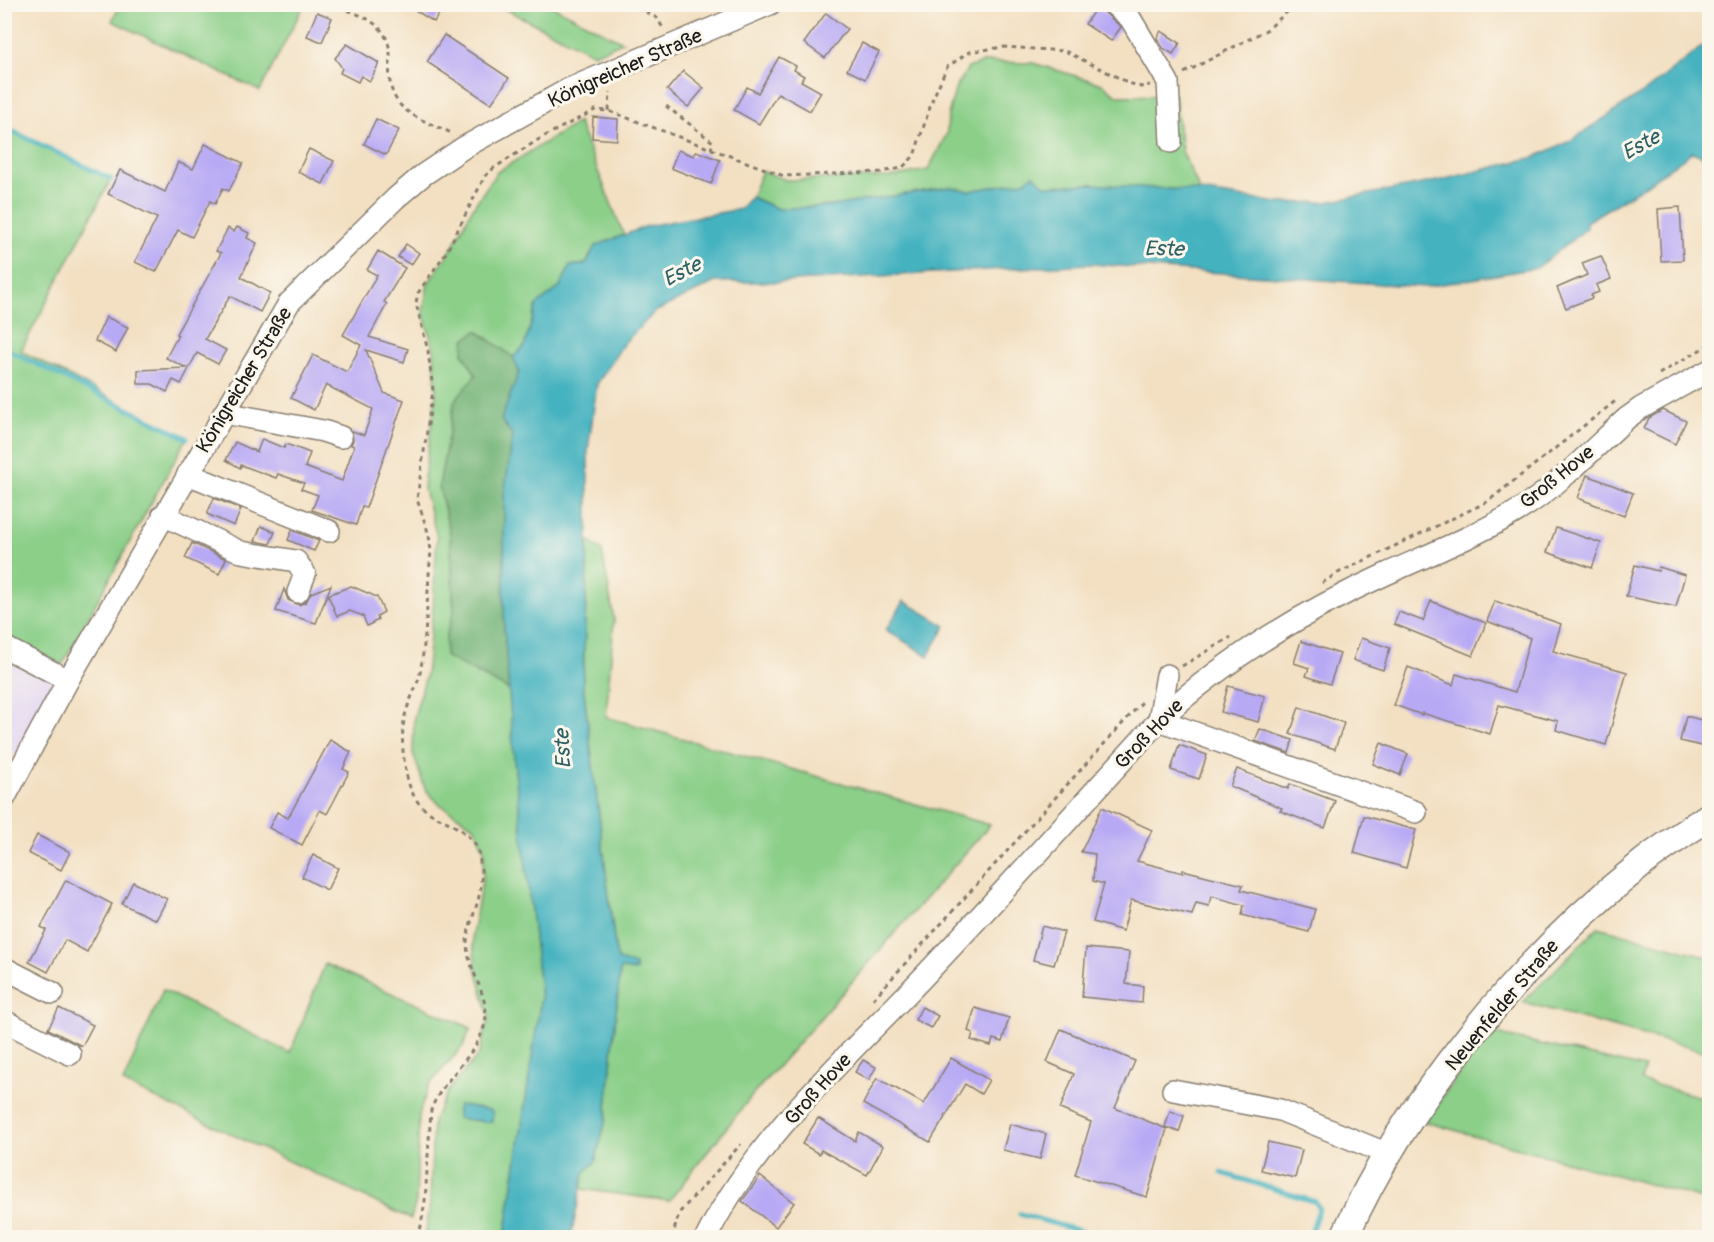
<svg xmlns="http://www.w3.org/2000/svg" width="1714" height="1242" viewBox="0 0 1714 1242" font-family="Pangolin,sans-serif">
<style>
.built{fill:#e1d4f3}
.green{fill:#8bcf89;stroke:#547652;stroke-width:1.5}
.forest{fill:#70b275;stroke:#466748;stroke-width:1.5}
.water{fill:#44b2c0;stroke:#30676e;stroke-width:1.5}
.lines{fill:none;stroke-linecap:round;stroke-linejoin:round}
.stream{stroke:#44b2c0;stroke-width:5}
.building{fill:#b8a9f5}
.minor-casing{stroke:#887e70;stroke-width:24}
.major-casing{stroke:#887e70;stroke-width:30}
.path{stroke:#887e70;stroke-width:3;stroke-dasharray:4.5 4.5;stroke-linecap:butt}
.minor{stroke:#fff;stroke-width:21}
.major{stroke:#fff;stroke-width:27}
.labels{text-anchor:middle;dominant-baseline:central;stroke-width:6;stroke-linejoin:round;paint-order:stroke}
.street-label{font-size:20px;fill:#1c1c1c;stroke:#fbf7ec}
.water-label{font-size:21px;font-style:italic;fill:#2e6066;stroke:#fbf7ec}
</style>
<rect width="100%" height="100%" fill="#fbf7ec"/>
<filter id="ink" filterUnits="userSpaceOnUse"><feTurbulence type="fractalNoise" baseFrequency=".0167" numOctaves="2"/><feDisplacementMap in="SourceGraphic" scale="12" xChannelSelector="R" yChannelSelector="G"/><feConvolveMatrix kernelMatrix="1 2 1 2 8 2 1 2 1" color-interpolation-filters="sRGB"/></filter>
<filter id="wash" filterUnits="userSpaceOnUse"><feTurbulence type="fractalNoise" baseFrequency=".008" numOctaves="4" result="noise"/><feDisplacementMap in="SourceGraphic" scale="24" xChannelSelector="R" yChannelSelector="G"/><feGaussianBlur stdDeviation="1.35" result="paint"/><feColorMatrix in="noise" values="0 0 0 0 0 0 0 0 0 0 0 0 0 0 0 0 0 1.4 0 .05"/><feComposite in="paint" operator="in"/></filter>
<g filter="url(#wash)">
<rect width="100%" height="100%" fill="#f3e0c3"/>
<!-- built -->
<polygon class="built" points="5,637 62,665 18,755 5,749"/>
<!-- green -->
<g class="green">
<polygon points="121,4 304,4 304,5 260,91 112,21"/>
<polygon points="497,5 550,5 623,42 594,54"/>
<polygon points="984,62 1033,63 1102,84 1118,96 1175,95 1182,151 1200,191 1091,184 1046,186 1025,181 969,191 950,187 832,206 778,209 751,197 762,171 786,180 889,177 928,170 947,133 948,115 956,87 968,68"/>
<polygon points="578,122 624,235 595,246 586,264 570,266 560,287 537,305 524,347 513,357 478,331 463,353 476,375 455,400 439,486 450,533 454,611 446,636 445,656 509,690 515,771 541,998 505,1237 427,1238 425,1237 430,1204 433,1121 448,1091 479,1054 489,1016 476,968 472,935 483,876 484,851 475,827 439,804 425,789 413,753 414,717 426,675 433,608 437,537 423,486 436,394 434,350 423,312 428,283 451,250 472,209 497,172"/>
<polygon points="4,127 111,179 21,351 187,438 62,665 5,637"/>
<polygon points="588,540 602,551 614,619 606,717 990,825 750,1098 669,1201 581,1189 584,1173 595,1162 606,1119 620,971 622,969 636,970 635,965 618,960 615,947 583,684"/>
<polygon points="1598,927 1709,957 1709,1053 1523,1002"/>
<polygon points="325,964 471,1028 463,1046 429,1085 419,1114 416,1202 411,1219 123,1083 163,990 290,1053"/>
<polygon points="1488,1032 1645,1068 1641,1081 1709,1099 1709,1201 1425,1122"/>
</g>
<!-- forest -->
<polygon class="forest" points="477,331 513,357 519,372 501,420 513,435 504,494 504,626 509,690 445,656 446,636 454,611 450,533 439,486 455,400 476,375 463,353 465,339"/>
<!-- water -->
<g class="water">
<polygon points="1709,41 1709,149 1702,156 1692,152 1640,189 1586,222 1587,228 1537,268 1425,287 1090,264 776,282 715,282 655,312 624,343 597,384 588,451 588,540 583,684 615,947 618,960 635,965 636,971 622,969 620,971 606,1119 595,1162 584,1173 571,1237 505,1237 541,998 515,771 504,626 504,494 513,435 501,420 519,372 513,357 524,347 537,305 560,287 570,266 586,264 595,246 647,226 740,209 751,197 778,209 832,206 950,187 969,191 1025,181 1033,175 1046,186 1091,184 1200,191 1278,203 1326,202 1437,181 1535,157 1570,141 1647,90"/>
<polygon points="904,601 946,626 928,656 886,630"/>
<polygon points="459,1105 490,1110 493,1113 492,1121 487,1122 457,1118 457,1108"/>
</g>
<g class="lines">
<!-- stream -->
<g class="stream">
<polyline points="4,127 111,179"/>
<polyline points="4,348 187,438"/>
<polyline points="1222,1173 1316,1202 1319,1209 1309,1238"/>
<polyline points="1020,1214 1105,1238"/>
</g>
</g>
<g id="blocks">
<!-- building -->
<g class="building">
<polygon points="405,4 434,4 442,9 434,22"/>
<polygon points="1097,6 1121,27 1111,41 1085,24"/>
<polygon points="317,12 332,18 322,42 307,36"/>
<polygon points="826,13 847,29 825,58 804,43"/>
<polygon points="1161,31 1180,43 1173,54 1163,48 1157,38"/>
<polygon points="444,35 509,78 491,104 427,62"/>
<polygon points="862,43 879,52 865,79 847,70"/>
<polygon points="347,44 379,63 370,81 361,76 358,82 340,73 342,68 335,58"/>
<polygon points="779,57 796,66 794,70 804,76 801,81 821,92 810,111 778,93 759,124 734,110 747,87 758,93"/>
<polygon points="683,71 704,88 688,107 667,90"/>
<polygon points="593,117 618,119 617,140 592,138"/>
<polygon points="376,119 399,130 386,155 364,144"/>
<polygon points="205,144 243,163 229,191 223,188 215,204 210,201 192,237 178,230 156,272 135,262 157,218 108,194 120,170 165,192 178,162 193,169"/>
<polygon points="309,149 334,161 323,184 298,172"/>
<polygon points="678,150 694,156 696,151 720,160 711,184 671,168"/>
<polygon points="1680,207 1683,260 1661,261 1658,209"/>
<polygon points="237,227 249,233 247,238 257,243 241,277 270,293 260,312 230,296 205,339 226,350 218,364 197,353 181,384 173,380 167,392 152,384 138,384 138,370 187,368 166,358 178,335 176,334 221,253 216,251 228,228 234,232"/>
<polygon points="406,244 419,253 411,265 398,257"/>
<polygon points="378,251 405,268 384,302 387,304 369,337 408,349 404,362 366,350 384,393 404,400 366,508 362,506 356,525 312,510 318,495 301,489 304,483 278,474 276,478 241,465 240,468 226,460 235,442 257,452 262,439 284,448 286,444 310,453 305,467 342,481 354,446 351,445 353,440 352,431 364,435 373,409 326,385 314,410 291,398 313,355 347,372 361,345 343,335 377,275 367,270"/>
<polygon points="1601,256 1611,279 1596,285 1599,292 1591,295 1592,298 1566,308 1557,288 1587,275 1582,263"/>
<polygon points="106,317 128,327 116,352 95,341"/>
<polygon points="1663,410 1686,421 1675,444 1644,429 1649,418"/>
<polygon points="1587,475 1633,493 1624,516 1578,498"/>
<polygon points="214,498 241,509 234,526 207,514"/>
<polygon points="261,526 275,532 270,544 255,541"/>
<polygon points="1556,528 1601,543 1592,568 1547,552"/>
<polygon points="292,530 319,541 314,551 288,540"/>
<polygon points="192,543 226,559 219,574 185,558"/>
<polygon points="1635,565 1658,571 1659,567 1685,575 1676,607 1626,596"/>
<polygon points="331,585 316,623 276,611 284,589 288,600 299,605 306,602 311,593"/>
<polygon points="351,586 377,597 384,612 377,616 378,620 367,626 363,616 350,611 337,616 328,595"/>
<polygon points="1431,601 1486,623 1473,656 1394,624 1399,612 1423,621"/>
<polygon points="1495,601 1561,624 1553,651 1627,672 1606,745 1556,730 1558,721 1499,705 1490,734 1422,713 1422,715 1394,705 1408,667 1453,685 1456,674 1515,692 1530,638 1487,621"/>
<polygon points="1361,638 1390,648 1383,670 1353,660"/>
<polygon points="1301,641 1340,654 1330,684 1306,676 1309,668 1294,663"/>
<polygon points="1228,686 1265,696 1258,722 1221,712"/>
<polygon points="1299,707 1344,723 1335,749 1290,734"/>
<polygon points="1686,716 1710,722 1710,748 1680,741"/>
<polygon points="1260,729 1293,740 1289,753 1255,741"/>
<polygon points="330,740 351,752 343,769 349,772 327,814 320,810 302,845 269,828 277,812 288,818"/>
<polygon points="1381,743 1408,754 1400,775 1373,764"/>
<polygon points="1179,745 1207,755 1199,779 1171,770"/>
<polygon points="1237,769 1288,789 1290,784 1335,801 1325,828 1280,811 1282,808 1230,786"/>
<polygon points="1102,807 1152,830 1137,861 1183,873 1183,870 1243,885 1241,890 1315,909 1309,932 1242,915 1244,905 1211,896 1209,906 1196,903 1192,915 1131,900 1123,931 1093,922 1104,884 1093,881 1095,854 1081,852"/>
<polygon points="1364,816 1416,830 1406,868 1354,853"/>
<polygon points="37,835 70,852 61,870 28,853"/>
<polygon points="313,855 338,868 327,890 302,877"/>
<polygon points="66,880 112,904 87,952 65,940 48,972 29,962 46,930 41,927"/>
<polygon points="133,882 167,899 156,920 122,904"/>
<polygon points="1042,926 1064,932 1054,965 1033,960"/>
<polygon points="1086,948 1129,952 1126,984 1143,986 1142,1003 1082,997"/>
<polygon points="922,1007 938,1016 931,1028 915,1020"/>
<polygon points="59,1008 93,1025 82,1046 48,1029"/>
<polygon points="975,1008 1009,1018 1002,1042 993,1039 991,1046 971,1040 973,1033 968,1031"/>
<polygon points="1061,1029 1135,1061 1115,1108 1167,1129 1147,1197 1075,1175 1091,1122 1060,1109 1074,1074 1047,1062"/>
<polygon points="951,1058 989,1080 981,1094 965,1084 930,1142 863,1104 877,1078 924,1104"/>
<polygon points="863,1060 876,1067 869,1080 855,1072"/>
<polygon points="1170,1111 1184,1116 1179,1132 1165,1127"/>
<polygon points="818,1118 855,1141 859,1132 883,1146 867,1175 821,1150 819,1154 802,1144"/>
<polygon points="1010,1124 1046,1134 1040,1159 1003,1150"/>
<polygon points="1268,1142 1302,1150 1295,1178 1261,1170"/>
<polygon points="760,1176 794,1203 776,1227 742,1201"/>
</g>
</g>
</g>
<g filter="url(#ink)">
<use href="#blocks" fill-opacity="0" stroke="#887e70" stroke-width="1.5"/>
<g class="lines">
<defs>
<g id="minor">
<polyline points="1113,4 1130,18 1168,82 1171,142"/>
<polyline points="224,413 323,431 341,437"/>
<polyline points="188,474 329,531"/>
<polyline points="163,515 241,552 296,561 305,574 298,592"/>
<polyline points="4,647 68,680"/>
<polyline points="1167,675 1159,720 1416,812"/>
<polyline points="4,799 68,680 289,303 396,198 423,175 463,148 569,89 770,4"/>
<polyline points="4,968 53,993"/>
<polyline points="4,1021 70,1054"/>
<polyline points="1173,1090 1280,1110 1388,1154"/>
<path d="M706,1238c45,-92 131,-172 201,-244 86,-90 169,-182 252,-274 66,-61 144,-108 225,-145 48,-22 98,-41 143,-70 36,-24 68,-58 100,-87l14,-10 69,-38"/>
</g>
<path id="major" d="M1344,1238c60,-136 179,-280 295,-372 22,-18 47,-34 71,-50"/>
</defs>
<!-- minor casing -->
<use href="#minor" class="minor-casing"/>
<!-- major casing -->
<use href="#major" class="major-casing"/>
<!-- path -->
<g class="path">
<path d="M331,4c31,12 62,18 59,60 -1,13 -1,23 6,35 10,18 38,25 55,34"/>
<polyline points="630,4 657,18 663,28"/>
<polyline points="1184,73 1268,29 1296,4"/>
<polyline points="666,106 713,142 711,149"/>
<polyline points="609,111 610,92"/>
<polyline points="1659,374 1710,344"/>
<polyline points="1322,583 1338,573 1487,502 1618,399"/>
<polyline points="1182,666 1231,637"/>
<polyline points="873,999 1142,702"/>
<path d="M419,1238l6,-37 6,-91c11,-31 43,-51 53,-83 9,-28 -17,-56 -17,-84 1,-21 14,-41 14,-62 1,-6 0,-12 -1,-18 0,-7 -1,-11 -4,-17 -26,-38 -62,-17 -71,-80 -3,-18 -4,-37 1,-54 4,-14 11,-25 14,-39 7,-38 7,-83 11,-122l-2,-16 -12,-36 16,-109 -5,-39 -12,-48 2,-10 29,-42 38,-75 9,-8 47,-30 54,-28 14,1 175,65 97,-4 21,-4 12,-12 19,-58 14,-31 22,-15 35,-5 61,4 64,32 12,4 9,-2"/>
<polyline points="672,1238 679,1213 741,1144"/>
</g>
<!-- minor -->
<use href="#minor" class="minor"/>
<!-- major -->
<use href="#major" class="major"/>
</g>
</g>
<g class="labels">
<!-- street labels -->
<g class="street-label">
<text transform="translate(625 68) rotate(-24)">Königreicher Straße</text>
<text transform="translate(244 380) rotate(-59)">Königreicher Straße</text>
<text transform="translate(1557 477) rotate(-39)">Groß Hove</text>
<text transform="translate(1149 734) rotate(-46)">Groß Hove</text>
<text transform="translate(1502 1005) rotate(-50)">Neuenfelder Straße</text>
<text transform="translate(818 1089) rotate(-48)">Groß Hove</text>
</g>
<!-- water labels -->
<g class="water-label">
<text transform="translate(1641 145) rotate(-29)">Este</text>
<text transform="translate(1164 249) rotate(1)">Este</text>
<text transform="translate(682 272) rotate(-27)">Este</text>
<text transform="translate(563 749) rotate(-93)">Este</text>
</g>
</g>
<!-- margin -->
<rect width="1714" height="1242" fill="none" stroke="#fbf7ec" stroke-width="24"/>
</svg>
